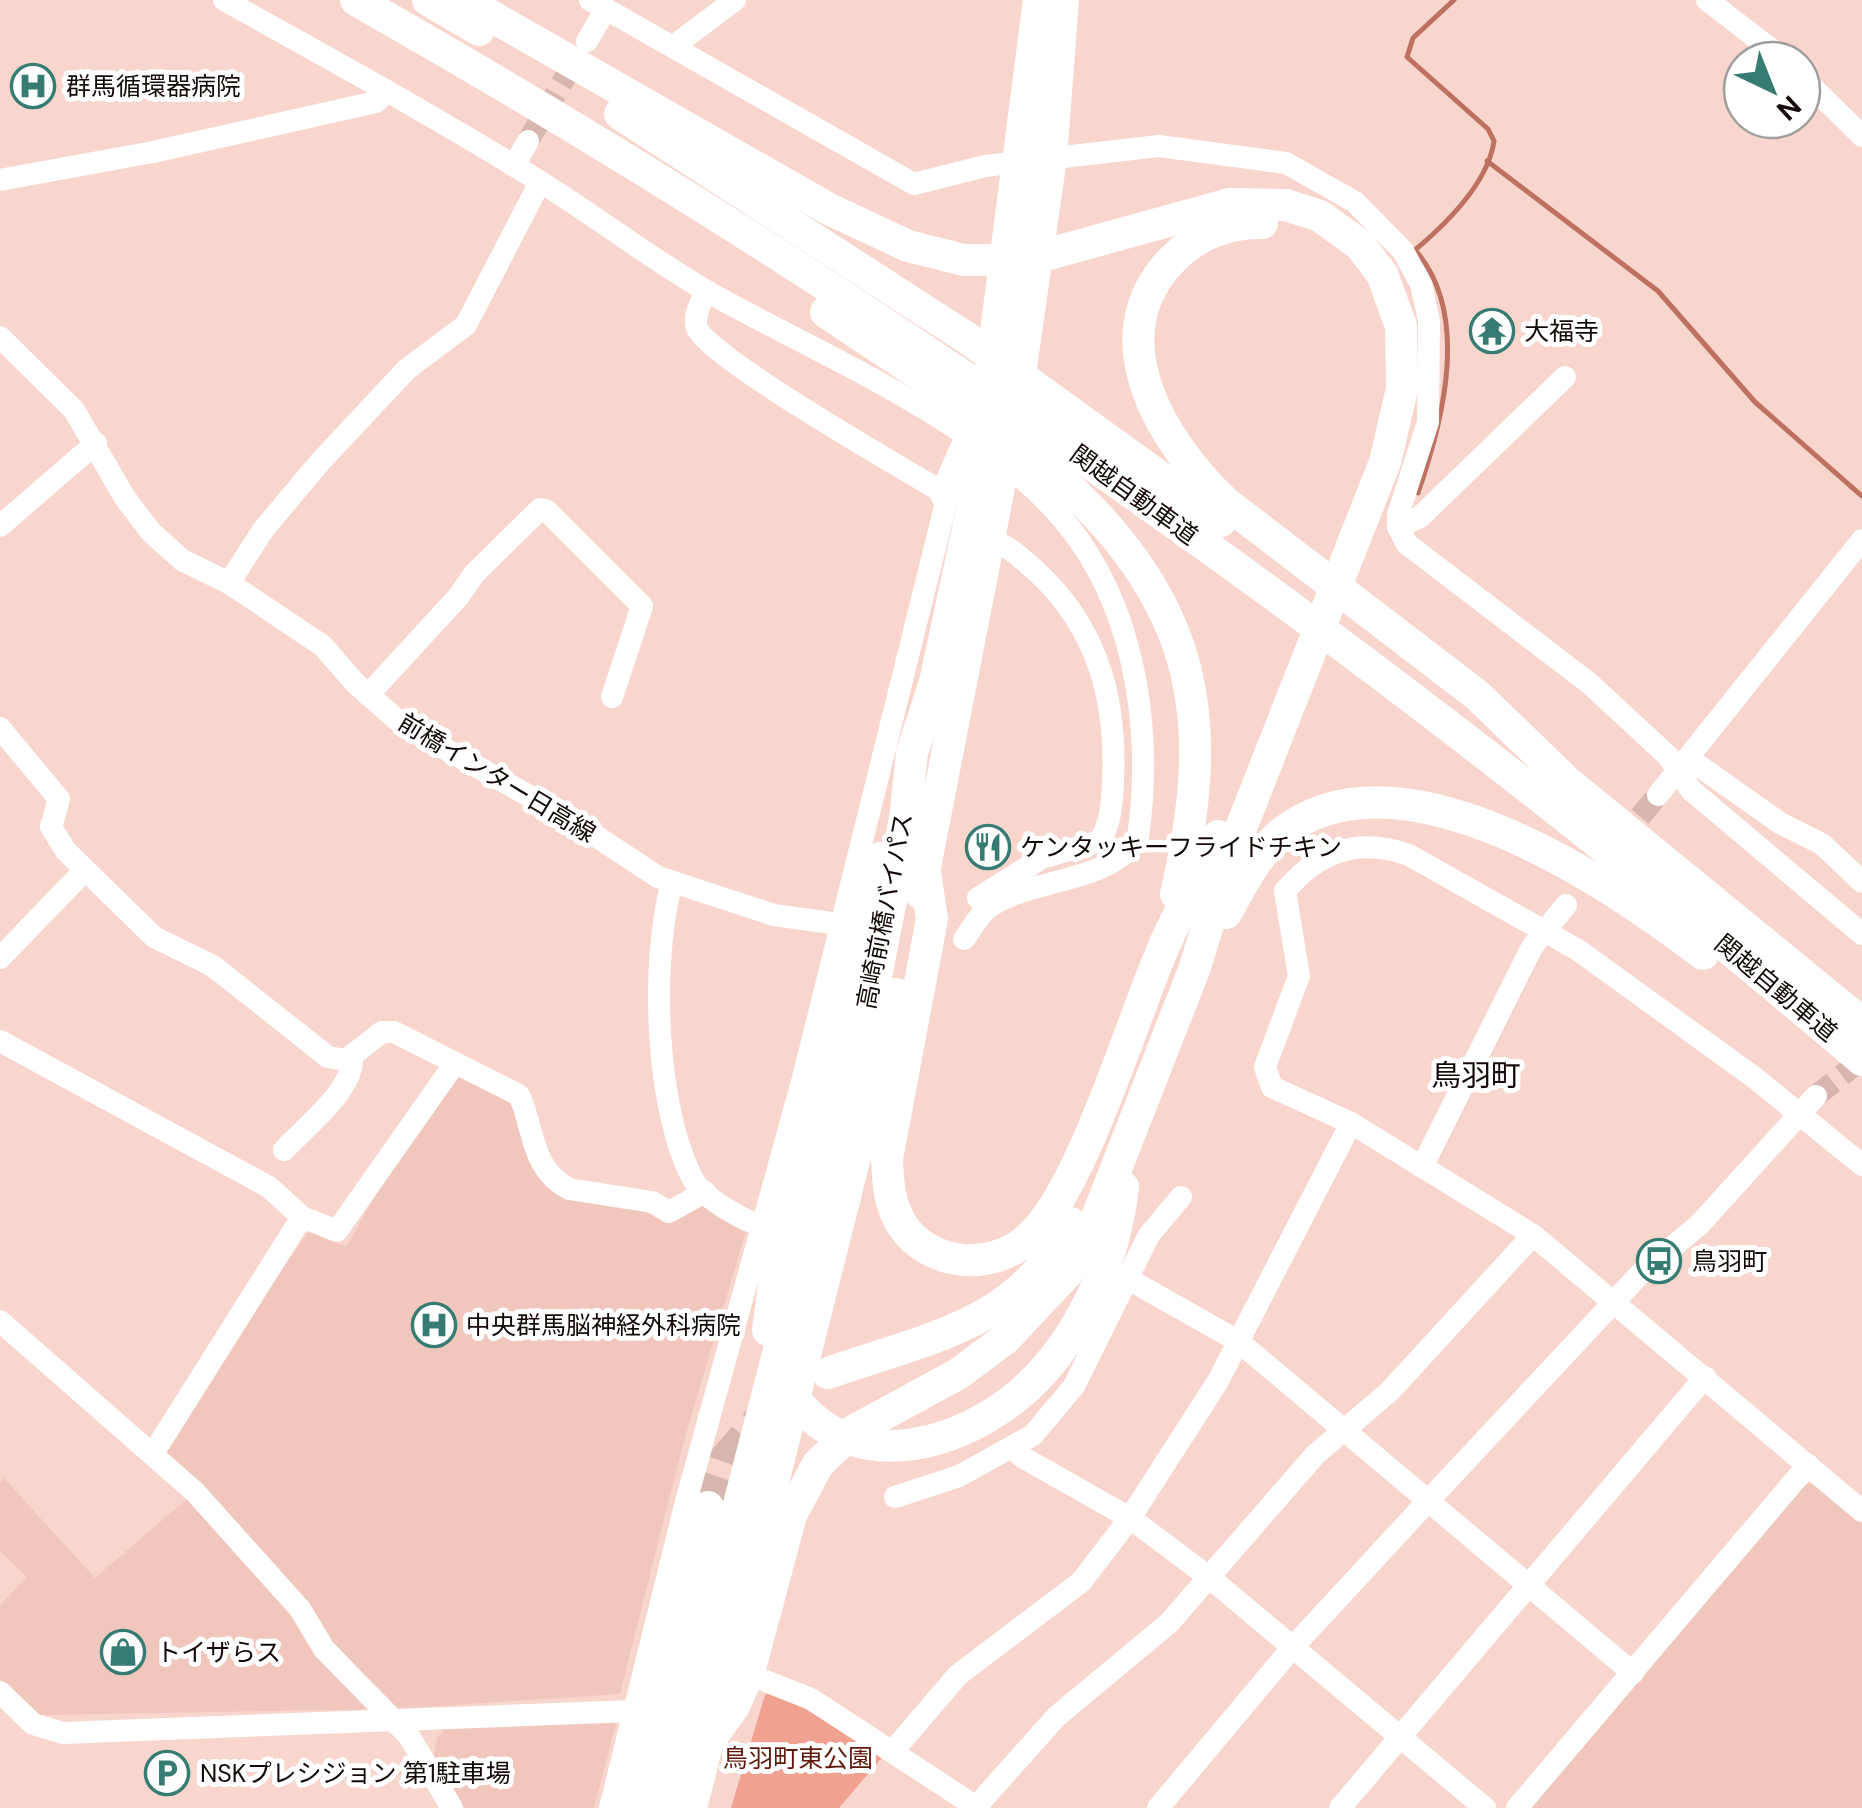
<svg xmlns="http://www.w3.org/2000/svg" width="1862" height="1808" viewBox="0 0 1862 1808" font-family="'DM Sans','Noto Sans JP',sans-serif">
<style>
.built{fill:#f1c6bc}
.green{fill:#f1a18f}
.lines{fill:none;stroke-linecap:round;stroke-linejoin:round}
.stream{stroke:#be7160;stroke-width:5}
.minor-tunnel{stroke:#d6b6af;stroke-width:22;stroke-dasharray:22 11;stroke-linecap:butt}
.highway-tunnel{stroke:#d6b6af;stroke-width:32;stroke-dasharray:32 16;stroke-linecap:butt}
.minor{stroke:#fff;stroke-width:22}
.highway{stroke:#fff;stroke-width:32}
.labels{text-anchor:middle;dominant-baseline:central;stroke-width:10;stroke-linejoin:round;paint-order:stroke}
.poi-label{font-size:25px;fill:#140907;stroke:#fff;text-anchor:start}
.street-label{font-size:25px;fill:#140907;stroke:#fff}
.park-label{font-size:25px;fill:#5f1809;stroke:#fff}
.quarter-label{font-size:30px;fill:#140907;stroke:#fff}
</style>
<rect width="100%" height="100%" fill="#f8d5cd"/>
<!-- built -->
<g class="built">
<polygon points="461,1074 512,1100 545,1179 701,1204 748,1224 683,1444 620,1694 389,1709 38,1715 27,1708 0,1679 0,1605 27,1577 0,1551 0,1482 4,1478 95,1578 195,1492 167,1455 167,1443 227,1347 307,1234 314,1231 346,1247 385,1179"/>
<polygon points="1815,1481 1862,1521 1862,1808 1531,1808 1803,1486"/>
<polygon points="617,1719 594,1808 464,1808 434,1755 437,1738 447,1725"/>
</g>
<!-- green -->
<polygon class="green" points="773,1690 884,1755 839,1808 731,1808 765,1695"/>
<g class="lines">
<!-- stream -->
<g class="stream">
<polyline points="1487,161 1658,291 1755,402 1862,496"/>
<path d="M1418,493c25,-72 53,-180 -3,-243 31,-26 73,-67 79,-109l-6,-12 -81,-72 6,-19 41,-38"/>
</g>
<!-- minor-tunnel -->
<g class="minor-tunnel">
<polyline points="528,141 580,52"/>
<polyline points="1619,842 1658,795"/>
<polyline points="1816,1096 1862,1059"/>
</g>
<!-- highway-tunnel -->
<polyline class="highway-tunnel" points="708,1507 725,1459 767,1411"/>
<!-- minor -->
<g class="minor">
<path d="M224,0c106,59 212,117 315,181 58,36 112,78 171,112 117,66 290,135 369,247 59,84 73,198 59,297 -27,47 -105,40 -149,70 -10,7 -17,22 -25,32"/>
<polyline points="590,0 914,184 985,166 1159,146 1286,163 1355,202 1403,251 1421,284 1429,321 1428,422 1398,515 1398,527 1407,544 1589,683 1668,756 1691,790 1862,934"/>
<polyline points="1707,0 1785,60"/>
<polyline points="587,41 606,9"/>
<polyline points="675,45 735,0"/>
<polyline points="1802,77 1862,136"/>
<polyline points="514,166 528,141"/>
<polyline points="0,180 153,152 376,102 387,91"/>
<polyline points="0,337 74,410 125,498 151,532 182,560 229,583 323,646 355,683 404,726 567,817 658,877 774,915 839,924"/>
<polyline points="0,526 96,443"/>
<polyline points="1398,527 1420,517 1565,377"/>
<polyline points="229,583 263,530 320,462 407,369 466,325 540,182"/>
<polyline points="368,695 459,596 474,574 540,509 546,510 642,606 612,697"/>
<path d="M0,728l59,71 -8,28 15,24 88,86 59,29 115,91 18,3 36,-28h12l125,63c16,35 11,73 50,94l83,13 17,10 36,-20"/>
<polyline points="1688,758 1780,823 1822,844 1862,882"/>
<polyline points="1658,795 1862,540"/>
<path d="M672,883c-22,77 -17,227 22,298 10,18 52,41 71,46"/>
<polyline points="1285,891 1299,976 1265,1067 1272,1087 1351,1123 1533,1235 1862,1511"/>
<path d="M1285,891c34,-40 73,-54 124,-36l169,95 177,128 107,87"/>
<path d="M987,908l-9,-10 64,-40 57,-17c12,-16 13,-39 14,-59 4,-82 -15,-154 -77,-211 -14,-12 -26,-25 -44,-30"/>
<polyline points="0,958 85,870"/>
<polyline points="0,1041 269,1187 302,1217 337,1231 455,1063"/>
<path d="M284,1150c20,-22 70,-60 68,-92"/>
<polyline points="1422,1167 1532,947 1566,905"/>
<polyline points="1128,1279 1238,1341 1633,1673"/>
<polyline points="0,1321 195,1492 300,1609 324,1649 409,1736 452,1808"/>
<polyline points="1014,1448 1022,1457 1130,1518 1210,1578 1485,1808"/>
<polyline points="154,1452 302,1217"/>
<polyline points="895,1497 959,1476 1033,1435 1074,1386 1149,1235 1181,1197"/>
<polyline points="763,1680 811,1699 978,1808"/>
<polyline points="0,1692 33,1724 63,1733 632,1711"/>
<polyline points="893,1751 958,1675 1081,1582 1130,1518 1218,1381 1351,1123"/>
<path d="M610,1808l77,-310 116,-420 143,-575v-9c-36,-21 -241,-139 -249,-166 -4,-13 4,-27 10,-37"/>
<polyline points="975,1808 1056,1717 1169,1623 1315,1455 1390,1391 1533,1235"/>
<polyline points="1158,1808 1292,1648 1428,1501 1641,1273 1699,1225 1816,1096"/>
<polyline points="1340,1808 1705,1377"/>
<polyline points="1517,1808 1808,1465"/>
</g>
<!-- highway -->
<g class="highway">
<path d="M356,0c535,303 1038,662 1506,1060"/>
<polyline points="428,0 479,30"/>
<polyline points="463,0 829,209 908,246 964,260 1027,260 1230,204 1286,205 1320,216 1360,245 1382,274 1401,326 1402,389 1385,462 1228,861 1194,970 1095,1222 1067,1273 1005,1339 958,1374 853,1431 818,1464 791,1515 749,1672 734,1706 705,1746"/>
<polyline points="620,114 967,338 1221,521"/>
<path d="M1262,223c-34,-1 -66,12 -90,37 -75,77 -10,183 54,243l251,192 84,81"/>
<path d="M826,312c139,96 333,197 364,379 12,68 1,137 -14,203"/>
<polyline points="946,494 972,435"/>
<polyline points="1544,763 1862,1023"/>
<path d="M925,872l7,47 -45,240c1,24 2,45 15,66 29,43 92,46 128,12 52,-47 103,-220 134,-291 16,-37 37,-72 54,-110"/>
<polyline points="920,893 1017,395 1051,158 1063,0"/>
<path d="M1226,913c16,-28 31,-60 57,-81 118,-90 323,48 420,122"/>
<polyline points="768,1330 778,1255 880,858"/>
<path d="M828,1373c98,-35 192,-47 243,-150"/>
<path d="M786,1386c63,103 196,57 260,-18 43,-50 70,-116 77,-181"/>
<polyline points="631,1808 708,1507"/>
<polyline points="660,1808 876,977 903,838 912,753 935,682 974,501 1039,0"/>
<polyline points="691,1808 896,994"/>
</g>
</g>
<!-- icons -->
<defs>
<symbol id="hospital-ring" viewBox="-11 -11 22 22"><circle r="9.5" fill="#fff" stroke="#367c72" stroke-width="1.5"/><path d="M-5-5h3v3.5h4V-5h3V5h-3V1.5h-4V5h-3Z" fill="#367c72"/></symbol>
<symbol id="temple-ring" viewBox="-11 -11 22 22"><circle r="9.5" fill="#fff" stroke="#367c72" stroke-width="1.5"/><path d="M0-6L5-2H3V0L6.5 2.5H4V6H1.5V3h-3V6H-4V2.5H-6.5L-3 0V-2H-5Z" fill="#367c72"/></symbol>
<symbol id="restaurant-ring" viewBox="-11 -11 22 22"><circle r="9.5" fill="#fff" stroke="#367c72" stroke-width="1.5"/><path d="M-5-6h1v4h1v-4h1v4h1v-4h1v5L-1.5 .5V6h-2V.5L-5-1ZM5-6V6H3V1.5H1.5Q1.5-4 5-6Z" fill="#367c72"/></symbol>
<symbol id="bus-ring" viewBox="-11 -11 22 22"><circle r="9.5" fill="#fff" stroke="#367c72" stroke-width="1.5"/><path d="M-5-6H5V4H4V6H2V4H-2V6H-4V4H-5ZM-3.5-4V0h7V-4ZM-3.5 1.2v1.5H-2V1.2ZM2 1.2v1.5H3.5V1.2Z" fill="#367c72"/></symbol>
<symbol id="shop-ring" viewBox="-11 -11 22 22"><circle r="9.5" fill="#fff" stroke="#367c72" stroke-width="1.5"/><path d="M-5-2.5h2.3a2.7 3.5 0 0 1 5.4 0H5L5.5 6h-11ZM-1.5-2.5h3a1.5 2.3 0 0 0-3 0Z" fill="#367c72"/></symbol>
<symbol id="parking-ring" viewBox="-11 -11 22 22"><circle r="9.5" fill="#fff" stroke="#367c72" stroke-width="1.5"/><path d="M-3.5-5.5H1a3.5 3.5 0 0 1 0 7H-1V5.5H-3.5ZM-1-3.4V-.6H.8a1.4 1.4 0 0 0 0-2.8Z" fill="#367c72"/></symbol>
</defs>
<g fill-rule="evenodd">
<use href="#hospital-ring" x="8" y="61" width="50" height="50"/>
<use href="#temple-ring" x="1467" y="306" width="50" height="50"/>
<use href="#restaurant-ring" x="963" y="822" width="50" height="50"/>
<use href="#bus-ring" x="1634" y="1236" width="50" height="50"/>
<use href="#hospital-ring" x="409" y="1300" width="50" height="50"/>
<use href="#shop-ring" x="98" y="1627" width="50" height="50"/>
<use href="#parking-ring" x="142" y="1748" width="50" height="50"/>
</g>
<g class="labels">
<!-- poi labels -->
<g class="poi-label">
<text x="66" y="86">群馬循環器病院</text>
<text x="1524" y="331">大福寺</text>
<text x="1020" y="847">ケンタッキーフライドチキン</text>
<text x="1692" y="1261">鳥羽町</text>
<text x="466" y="1325">中央群馬脳神経外科病院</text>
<text x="156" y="1652">トイザらス</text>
<text x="200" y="1773">NSKプレシジョン 第1駐車場</text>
</g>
<!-- street labels -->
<g class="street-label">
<text transform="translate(1134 495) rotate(36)">関越自動車道</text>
<text transform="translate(497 778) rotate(31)">前橋インター日高線</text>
<text transform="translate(885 911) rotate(-79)">高崎前橋バイパス</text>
<text transform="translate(1776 988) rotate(40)">関越自動車道</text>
</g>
<!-- park labels -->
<g class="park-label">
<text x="798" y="1758">鳥羽町東公園</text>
</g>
<!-- quarter labels -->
<g class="quarter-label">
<text x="1476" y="1075">鳥羽町</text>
</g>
</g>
<!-- north arrow -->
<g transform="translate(1772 90) rotate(137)"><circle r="48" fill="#ffffff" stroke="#a19d9c" stroke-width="2.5"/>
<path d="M0-8L18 38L0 25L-18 38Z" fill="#367c72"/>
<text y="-15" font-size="28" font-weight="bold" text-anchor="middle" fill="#140907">N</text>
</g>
</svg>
